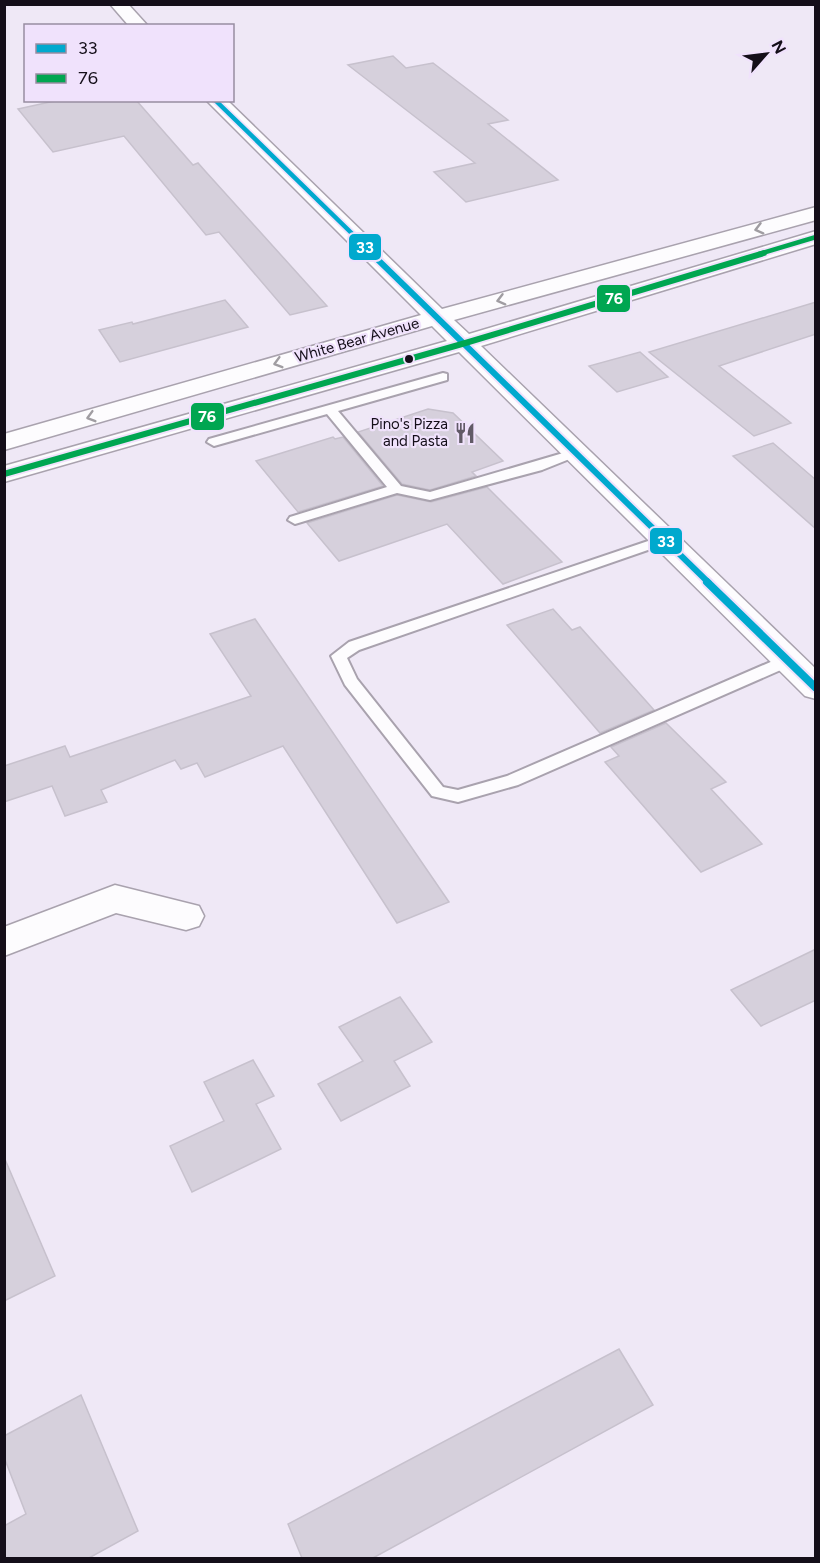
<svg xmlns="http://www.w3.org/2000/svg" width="820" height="1563" viewBox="0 0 820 1563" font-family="Figtree,sans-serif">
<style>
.building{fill:#d6d0dc;stroke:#c7c1cd;stroke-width:1.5}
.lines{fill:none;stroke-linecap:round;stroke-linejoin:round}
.lane-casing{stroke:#a9a2ae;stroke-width:4}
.street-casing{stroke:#a9a2ae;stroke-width:3}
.secondary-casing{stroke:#a9a2ae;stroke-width:3}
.lane{fill:#fdfcfe;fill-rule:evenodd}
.street{fill:#fdfcfe;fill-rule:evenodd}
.secondary{fill:#fdfcfe;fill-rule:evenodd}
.bus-1-far2-casing{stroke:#f0e2fc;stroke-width:8}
.bus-1-far1-casing{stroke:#f0e2fc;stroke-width:10}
.bus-1-casing{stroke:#f0e2fc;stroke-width:12}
.bus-2-far1-casing{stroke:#f0e2fc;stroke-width:8}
.bus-2-casing{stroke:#f0e2fc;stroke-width:10}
.bus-1-far2{stroke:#00a9ce;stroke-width:4.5}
.bus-1-far1{stroke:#00a9ce;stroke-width:6}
.bus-1{stroke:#00a9ce;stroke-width:8}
.bus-2-far1{stroke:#00a651;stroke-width:4.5}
.bus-2{stroke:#00a651;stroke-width:6}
.oneway{stroke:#a09da2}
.bus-dot{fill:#140e19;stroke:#f0e2fc;stroke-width:2}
.labels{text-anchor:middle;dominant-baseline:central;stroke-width:4.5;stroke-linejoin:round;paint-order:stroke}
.far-street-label{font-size:15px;fill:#140e19;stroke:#f0e2fc}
.far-poi-label{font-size:15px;fill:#140e19;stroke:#f0e2fc;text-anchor:end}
.line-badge{stroke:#f0e2fc;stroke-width:2}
.badge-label{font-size:16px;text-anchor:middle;font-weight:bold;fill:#fff}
</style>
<rect width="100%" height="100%" fill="#efe8f6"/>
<!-- building -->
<g class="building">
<polygon points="393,56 406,68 433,63 508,120 488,124 558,180 466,202 434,172 475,163 348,65"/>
<polygon points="59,100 136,100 193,165 198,163 206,172 327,306 290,315 219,232 206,235 124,136 53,152 18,109"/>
<polygon points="225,300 248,327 120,362 99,330 132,322 133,324"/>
<polygon points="816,302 816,334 719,366 791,423 754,436 649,352"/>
<polygon points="640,352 668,377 617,392 589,366"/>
<polygon points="428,409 453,413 503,461 472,472 476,476 430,490 402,484 358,432"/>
<polygon points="333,437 335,439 343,437 383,486 298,512 256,461"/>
<polygon points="773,443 816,480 816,529 733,456"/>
<polygon points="487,487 562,562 503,584 447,524 339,561 307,523 397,495 431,502"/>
<polygon points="553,609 572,630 580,627 654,710 600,733 507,625"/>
<polygon points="255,619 449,902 397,923 283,746 205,777 197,763 181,769 175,760 101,790 107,802 65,816 52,786 4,802 4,766 65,746 70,757 251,696 210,634"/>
<polygon points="666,723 726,782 711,789 762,844 701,872 605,762 619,756 611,747"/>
<polygon points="816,949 816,1000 761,1026 731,990"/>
<polygon points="400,997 432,1042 394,1061 410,1086 341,1121 318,1084 363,1061 339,1027"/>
<polygon points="253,1060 274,1096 256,1104 281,1149 192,1192 170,1146 224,1121 204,1082"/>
<polygon points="4,1157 55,1276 4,1301"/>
<polygon points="619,1349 653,1405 373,1558 302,1558 288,1524"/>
<polygon points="81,1395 138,1531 89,1558 4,1558 4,1526 26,1514 4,1457 4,1436"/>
</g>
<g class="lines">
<defs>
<g id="lane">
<polygon points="443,373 447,374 447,380 338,411 401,486 430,492 570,451 575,450 582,454 542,470 430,500 397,493 295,524 288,520 290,517 387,487 327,414 214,446 207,442 209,439"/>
<polygon points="663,536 668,537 668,543 359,650 347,658 357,679 443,787 458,790 507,776 782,657 792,657 795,661 792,665 518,785 458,802 432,796 345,685 331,656 349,642"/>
</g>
<polygon id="street" points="115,885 199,906 204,916 199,926 186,930 116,913 4,956 4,927"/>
<g id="secondary">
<polygon points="110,4 128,4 148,26 129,26"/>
<polygon points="206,100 227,100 442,309 816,207 816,220 454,320 469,334 816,231 816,244 481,346 816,669 816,699 805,696 459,352 4,482 4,466 447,341 432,326 4,450 4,434 421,315"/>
</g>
</defs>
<!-- lane casing -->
<use href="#lane" class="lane-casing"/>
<!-- street casing -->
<use href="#street" class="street-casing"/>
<!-- secondary casing -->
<use href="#secondary" class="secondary-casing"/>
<!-- lane -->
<use href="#lane" class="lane"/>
<!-- street -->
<use href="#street" class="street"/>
<!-- secondary -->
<use href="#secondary" class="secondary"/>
<defs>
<polyline id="bus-1-far2" points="215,100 373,254"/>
<polyline id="bus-1-far1" points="371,253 709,583"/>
<polyline id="bus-1" points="707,582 816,688"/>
<polyline id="bus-2-far1" points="759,254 816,237"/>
<polyline id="bus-2" points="4,474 462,344 764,253"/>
</defs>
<!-- bus-1-far2 casing -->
<use href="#bus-1-far2" class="bus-1-far2-casing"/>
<!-- bus-1-far1 casing -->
<use href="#bus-1-far1" class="bus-1-far1-casing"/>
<!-- bus-1 casing -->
<use href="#bus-1" class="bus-1-casing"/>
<!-- bus-2-far1 casing -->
<use href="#bus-2-far1" class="bus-2-far1-casing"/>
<!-- bus-2 casing -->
<use href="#bus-2" class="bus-2-casing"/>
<!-- bus-1-far2 -->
<use href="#bus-1-far2" class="bus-1-far2"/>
<!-- bus-1-far1 -->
<use href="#bus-1-far1" class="bus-1-far1"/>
<!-- bus-1 -->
<use href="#bus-1" class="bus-1"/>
<!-- bus-2-far1 -->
<use href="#bus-2-far1" class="bus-2-far1"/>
<!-- bus-2 -->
<use href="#bus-2" class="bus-2"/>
</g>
<!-- one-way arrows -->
<defs><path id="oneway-chevron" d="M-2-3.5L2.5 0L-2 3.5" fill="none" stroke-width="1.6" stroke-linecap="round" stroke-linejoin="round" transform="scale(1.5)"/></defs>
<g class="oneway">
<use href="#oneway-chevron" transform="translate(759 229) rotate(165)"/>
<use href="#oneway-chevron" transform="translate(501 300) rotate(165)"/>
<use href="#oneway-chevron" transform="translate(278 363) rotate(164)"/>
<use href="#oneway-chevron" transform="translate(91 417) rotate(164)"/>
</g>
<!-- icons -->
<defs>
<symbol id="restaurant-bare" viewBox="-9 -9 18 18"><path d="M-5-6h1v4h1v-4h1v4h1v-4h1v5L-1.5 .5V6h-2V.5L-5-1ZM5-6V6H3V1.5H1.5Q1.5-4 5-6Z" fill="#615a66" stroke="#f0e2fc" stroke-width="2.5" paint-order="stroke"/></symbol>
</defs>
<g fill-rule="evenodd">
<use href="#restaurant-bare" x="450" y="418" width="30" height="30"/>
</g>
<!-- markers -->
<circle class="bus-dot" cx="409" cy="359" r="5"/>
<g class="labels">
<!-- far-street labels -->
<g class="far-street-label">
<text transform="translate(357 340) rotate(-16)">White Bear Avenue</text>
</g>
<!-- far-poi labels -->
<g class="far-poi-label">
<text x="448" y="424">Pino's Pizza<tspan x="448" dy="17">and Pasta</tspan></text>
</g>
</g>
<g class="line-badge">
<rect x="348" y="233" width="34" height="28" rx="6" fill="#00a9ce"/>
<rect x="596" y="284" width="35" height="29" rx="6" fill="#00a651"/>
<rect x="190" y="402" width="35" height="29" rx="6" fill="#00a651"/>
<rect x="649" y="527" width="34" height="28" rx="6" fill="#00a9ce"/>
</g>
<g class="badge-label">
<text x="365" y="253">33</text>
<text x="614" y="304">76</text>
<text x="207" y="422">76</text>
<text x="666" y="547">33</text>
</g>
<!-- border -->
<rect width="820" height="1563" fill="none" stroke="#140e19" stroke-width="12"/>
<!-- legend -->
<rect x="24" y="24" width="210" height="78" fill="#f0e2fc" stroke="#988da1" stroke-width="1.5"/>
<rect x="36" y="44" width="30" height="9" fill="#00a9ce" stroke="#988da1" stroke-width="1.5"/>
<text x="78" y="54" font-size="18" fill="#140e19">33</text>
<rect x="36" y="74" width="30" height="9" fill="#00a651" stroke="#988da1" stroke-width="1.5"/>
<text x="78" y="84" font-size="18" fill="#140e19">76</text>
<!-- north arrow -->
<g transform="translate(766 54) rotate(62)" stroke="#f0e2fc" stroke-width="4.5" paint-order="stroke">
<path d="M0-4.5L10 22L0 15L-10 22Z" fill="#140e19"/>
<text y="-9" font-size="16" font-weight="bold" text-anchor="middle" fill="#140e19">N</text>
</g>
</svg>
